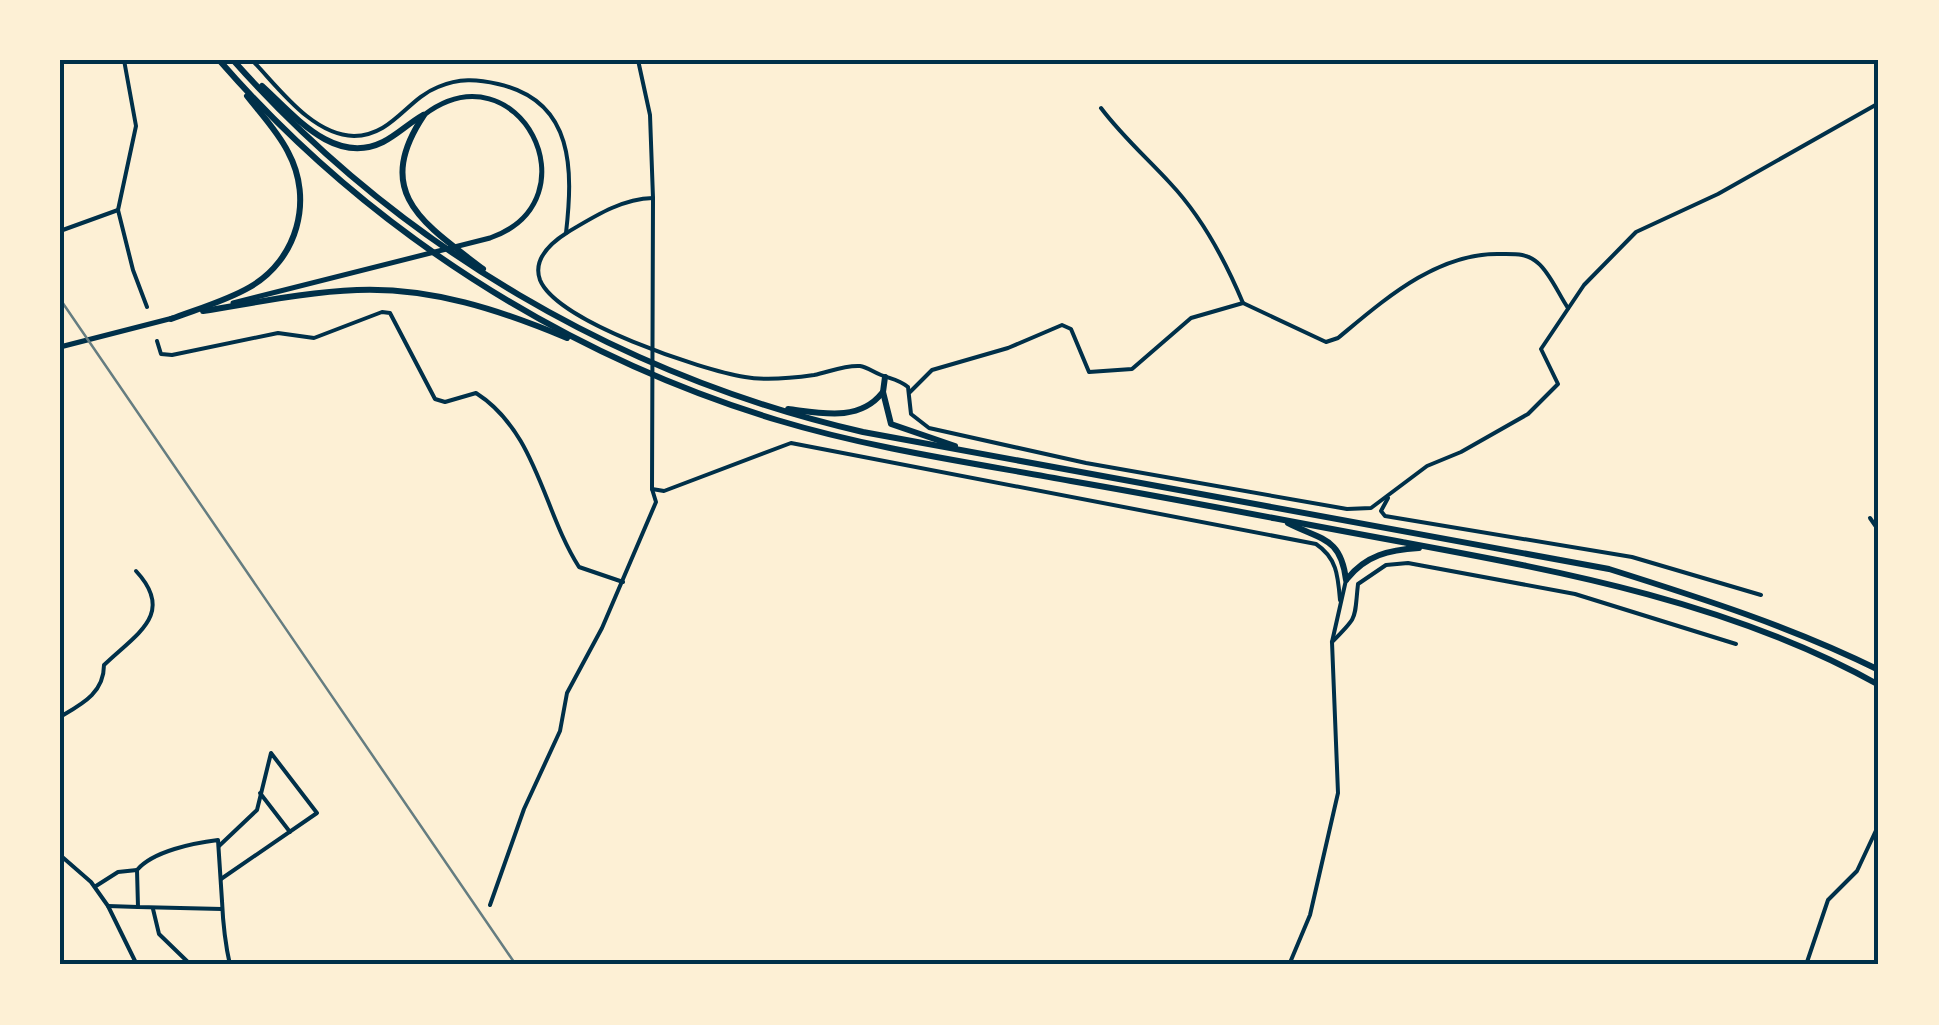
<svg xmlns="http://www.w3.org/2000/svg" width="1939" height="1025" viewBox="0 0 1939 1025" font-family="Montserrat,sans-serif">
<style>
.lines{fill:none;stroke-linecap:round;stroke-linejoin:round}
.minor{stroke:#003049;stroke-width:4}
.tertiary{stroke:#003049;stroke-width:4}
.secondary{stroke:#003049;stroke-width:5}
.trunk{stroke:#003049;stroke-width:6}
.rail{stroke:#657d81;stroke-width:2.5}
.neatline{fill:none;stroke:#003049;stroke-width:4}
</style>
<rect width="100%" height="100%" fill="#fdf0d5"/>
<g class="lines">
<!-- minor -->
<g class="minor">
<polyline points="124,60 136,126 118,210 133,270 147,307"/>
<path d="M252,60c27,28 60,75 102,76 38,0 53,-37 84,-49 21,-9 39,-8 60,-3 77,17 75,87 68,149"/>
<path d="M1101,108c21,28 46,50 69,75 33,35 55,77 73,120"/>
<path d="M653,198c-32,1 -58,18 -85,34 -16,10 -36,26 -28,48 17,42 162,90 205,97 22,4 48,1 69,-2 15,-3 30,-10 46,-9 7,1 13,6 21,9 10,4 17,4 27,12l3,27 18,14 157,35 261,46 24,-1 56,-42 34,-14 67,-38 30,-30 -17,-35 43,-64 52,-53 82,-38 161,-91"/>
<polyline points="60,231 118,210"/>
<path d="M157,341l4,13 11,1 106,-22 36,5 68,-26 8,1 45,86 10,3 31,-9c61,39 67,118 103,174l44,15"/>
<path d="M910,392l22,-22 76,-22 54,-23 9,4 18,43 43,-3 59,-51 52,-15 83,39 12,-4c46,-38 99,-86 163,-84 14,0 26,-1 37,9 12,10 21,32 30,45"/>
<path d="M652,489l12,2 127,-48 525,101c21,14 22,32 24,56"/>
<polyline points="1388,498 1381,511 1385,516 1632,557 1761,595"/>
<polyline points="1870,518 1879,531"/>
<path d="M1332,642c27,-27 22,-22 26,-58l28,-19 22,-2 167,31 161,50"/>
<path d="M60,717c22,-13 44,-24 44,-52 32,-31 72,-51 32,-94"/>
<polyline points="260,793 290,832"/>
<polyline points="219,846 257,810 271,753 317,813 221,879"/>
<polyline points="60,855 91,882 108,906 137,965"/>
<polyline points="96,886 118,872 137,870"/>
<polyline points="490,905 524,809 560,731 567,693 602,628 656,502 652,489 653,198 650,115 638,60"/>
<polyline points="108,906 138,907"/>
<polyline points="153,909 159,934 191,965"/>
<path d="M222,909l-84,-2 -1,-37c16,-19 57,-27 81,-30l4,61c1,23 3,42 8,64"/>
<polyline points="1289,965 1310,915 1338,793 1332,642 1346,580"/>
</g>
<!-- tertiary -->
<polyline class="tertiary" points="1806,965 1828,900 1857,871 1879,824"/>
<!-- secondary -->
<g class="secondary">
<path d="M233,303l257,-65c108,-38 28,-194 -66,-123"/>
<polyline points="60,347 173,318"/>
</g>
<!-- trunk -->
<g class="trunk">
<path d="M219,60c147,169 344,295 558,360 96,29 196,43 294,61 111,19 221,41 331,61 162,30 331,61 477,143"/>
<path d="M233,60c165,186 387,316 630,372l746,137c92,29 183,58 270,101"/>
<path d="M262,86c32,29 72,80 121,56 14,-7 26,-19 40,-27"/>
<path d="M424,115c-52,78 -1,108 59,154"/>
<path d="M203,311c51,-8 102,-19 154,-21 74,-3 143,20 210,48"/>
<path d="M171,319c26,-10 55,-18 79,-32 47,-27 64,-87 38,-135 -10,-20 -27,-38 -41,-56"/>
<polyline points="885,377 883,392 891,424 955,446"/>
<path d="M788,409c33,4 71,13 94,-16"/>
<path d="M1288,523c33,17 53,14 58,57"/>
<path d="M1347,579c19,-24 42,-29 72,-31"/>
</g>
<!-- rail -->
<polyline class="rail" points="60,299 516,965"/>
</g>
<!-- border -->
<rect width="1939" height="1025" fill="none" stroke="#fdf0d5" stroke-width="125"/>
<rect x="62" y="62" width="1814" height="900" class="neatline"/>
</svg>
